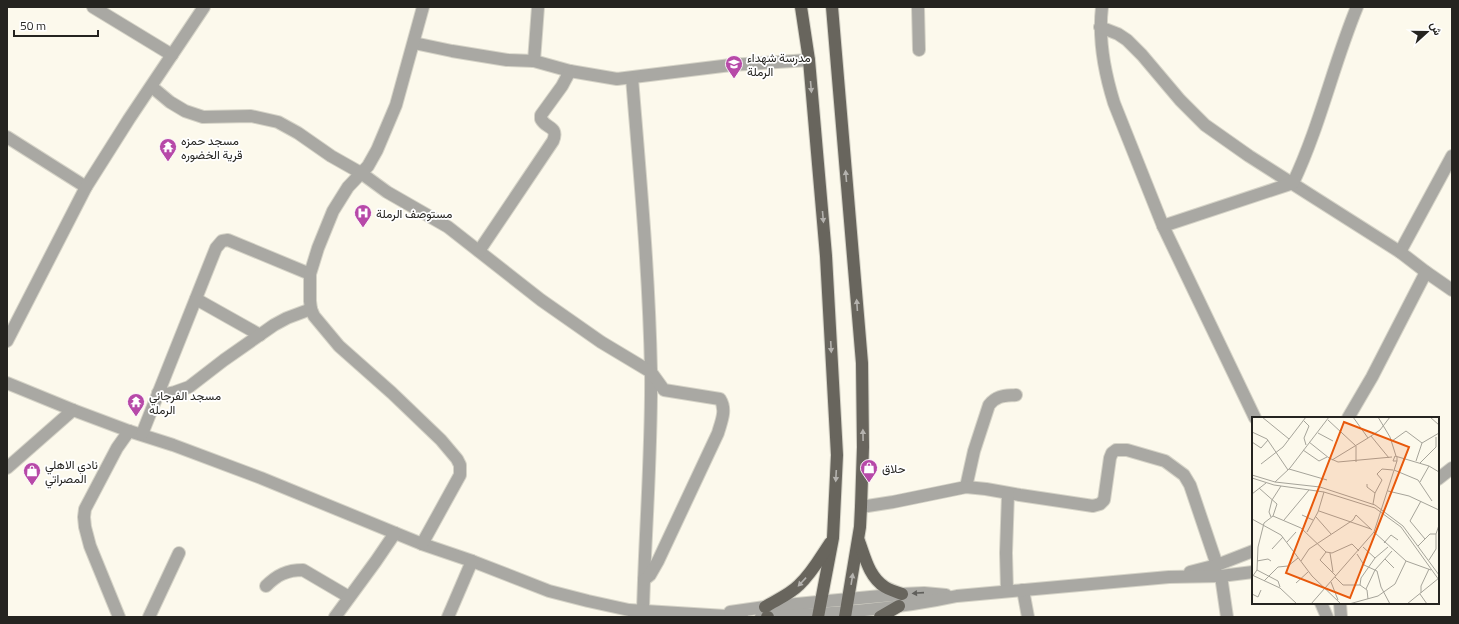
<svg xmlns="http://www.w3.org/2000/svg" width="1459" height="624" viewBox="0 0 1459 624" font-family="'Titillium Web',Vazirmatn,sans-serif">
<style>
.lines{fill:none;stroke-linecap:round;stroke-linejoin:round}
.minor-casing{stroke:#d5d3c7;stroke-width:14}
.major-casing{stroke:#d5d3c7;stroke-width:14}
.minor{stroke:#a9a8a3;stroke-width:12}
.major{stroke:#68655d;stroke-width:12}
.oneway{fill:#b4b2ae}
.oneway2{fill:#605f5b}
.labels{text-anchor:middle;dominant-baseline:central;stroke-width:3.5;stroke-linejoin:round;paint-order:stroke}
.poi-label{font-size:12px;fill:#252420;stroke:#fff;text-anchor:start}
.inset-road{fill:none;stroke:#a6a49a;stroke-width:1}
.view{fill:#e8590c;fill-opacity:0.15;stroke:#e8590c;stroke-width:2}
.inset-edge{fill:none;stroke:#252420;stroke-width:2}
</style>
<rect width="100%" height="100%" fill="#fcf9ec"/>
<g class="lines">
<defs>
<g id="minor">
<polyline points="93,7 172,55"/>
<polyline points="918,7 919,50"/>
<path d="M1102,7c-4,33 2,64 12,96l49,123 92,192"/>
<polyline points="1100,27 1118,34 1127,40 1142,55 1180,100 1205,125 1249,156 1400,252 1452,156"/>
<polyline points="414,43 452,51 507,60 534,61 570,71 617,79 731,65 809,60"/>
<polyline points="534,61 538,7"/>
<path d="M632,78c8,98 17,195 19,293 1,80 -6,160 -8,240"/>
<path d="M152,87l18,15 15,9 18,6 48,-1 27,6 20,11 33,23 30,17 26,19 61,35 93,73 60,42 50,30 13,18 56,9c7,11 1,23 -2,34l-60,128 -8,14 -6,5"/>
<polyline points="7,137 86,187"/>
<path d="M1163,226l130,-43c27,-57 40,-118 64,-176"/>
<path d="M479,251l74,-110c6,-15 -7,-12 -12,-22v-4l21,-29 8,-15"/>
<polyline points="1400,252 1426,272 1452,290"/>
<polyline points="196,299 260,335"/>
<polyline points="7,341 86,187 129,119 204,7"/>
<polyline points="7,383 73,410 129,431 173,445 261,478 422,544 472,561 549,591 588,601 629,610 742,617"/>
<polyline points="158,393 166,394 175,392 189,387 224,360 274,325 287,318 311,309"/>
<polyline points="1348,418 1372,377 1426,272"/>
<polyline points="142,434 216,248 222,241 228,240 310,274"/>
<polyline points="7,468 73,410"/>
<polyline points="1438,479 1452,468"/>
<path d="M966,487l8,-36 15,-46c8,-10 16,-9 27,-10"/>
<polyline points="861,507 893,502 966,487 986,489 1020,495 1093,506 1100,504 1104,500 1110,458 1112,453 1116,450 1127,450 1165,461 1184,475 1190,485 1217,565"/>
<polyline points="422,544 460,475 460,465 457,459 441,440 392,393 339,346 314,316 311,309 310,301 310,274 318,248 333,211 348,187 368,166 377,150 396,105 423,7"/>
<polyline points="1190,572 1217,565 1253,551"/>
<polyline points="1221,576 1227,617"/>
<path d="M266,586c11,-11 21,-16 37,-16l46,27"/>
<polyline points="1023,590 1028,617"/>
<polyline points="1007,591 1006,553 1008,494"/>
<polyline points="1321,603 1327,617"/>
<polyline points="1340,603 1341,617"/>
<polyline points="730,612 765,607 902,594 924,593 946,595"/>
<polyline points="119,617 90,546 85,527 84,517 85,509 117,448 129,431"/>
<polyline points="149,617 179,553"/>
<polyline points="335,617 376,561 395,533"/>
<polyline points="448,617 472,561"/>
<path d="M761,617c65,-3 132,-7 196,-21l212,-19 52,-1 32,-4"/>
</g>
<g id="major">
<polyline points="801,7 809,60 826,256 837,455 833,538 818,617"/>
<polyline points="832,7 862,363 863,447 861,507 860,527 845,617"/>
<path d="M859,541c6,16 10,36 26,46 5,3 11,5 17,7"/>
<path d="M765,607c11,-7 24,-12 34,-22 13,-12 21,-27 31,-42"/>
<polyline points="767,617 768,617"/>
<polyline points="880,617 899,606"/>
</g>
</defs>
<!-- minor casing -->
<use href="#minor" class="minor-casing"/>
<!-- major casing -->
<use href="#major" class="major-casing"/>
<!-- minor -->
<use href="#minor" class="minor"/>
<!-- major -->
<use href="#major" class="major"/>
</g>
<!-- one-way arrows -->
<defs><path id="oneway-solid" d="M-6-.8H1V-3.2L6.5 0L1 3.2V.8H-6Z"/></defs>
<g class="oneway">
<use href="#oneway-solid" transform="translate(811 87) rotate(85)"/>
<use href="#oneway-solid" transform="translate(846 176) rotate(-95)"/>
<use href="#oneway-solid" transform="translate(823 217) rotate(85)"/>
<use href="#oneway-solid" transform="translate(857 305) rotate(-94)"/>
<use href="#oneway-solid" transform="translate(831 347) rotate(87)"/>
<use href="#oneway-solid" transform="translate(863 435) rotate(-91)"/>
<use href="#oneway-solid" transform="translate(836 476) rotate(93)"/>
<use href="#oneway-solid" transform="translate(852 579) rotate(-81)"/>
<use href="#oneway-solid" transform="translate(802 582) rotate(133)"/>
</g>
<use class="oneway2" href="#oneway-solid" transform="translate(918 593) rotate(176)"/>
<!-- icons -->
<defs>
<symbol id="school-pin" viewBox="-11 -11 22 30"><path d="M0 17L-7.5 6A9.5 9.5 0 1 1 7.5 6Z" fill="#b749a8" stroke="#fff"/><path d="M0-5L7-2L0 1L-7-2ZM-4 1L0 2.5L4 1V4Q0 6-4 4Z" fill="#fff"/></symbol>
<symbol id="temple-pin" viewBox="-11 -11 22 30"><path d="M0 17L-7.5 6A9.5 9.5 0 1 1 7.5 6Z" fill="#b749a8" stroke="#fff"/><path d="M0-6L5-2H3V0L6.5 2.5H4V6H1.5V3h-3V6H-4V2.5H-6.5L-3 0V-2H-5Z" fill="#fff"/></symbol>
<symbol id="hospital-pin" viewBox="-11 -11 22 30"><path d="M0 17L-7.5 6A9.5 9.5 0 1 1 7.5 6Z" fill="#b749a8" stroke="#fff"/><path d="M-5-5h3v3.5h4V-5h3V5h-3V1.5h-4V5h-3Z" fill="#fff"/></symbol>
<symbol id="shop-pin" viewBox="-11 -11 22 30"><path d="M0 17L-7.5 6A9.5 9.5 0 1 1 7.5 6Z" fill="#b749a8" stroke="#fff"/><path d="M-5-2.5h2.3a2.7 3.5 0 0 1 5.4 0H5L5.5 6h-11ZM-1.5-2.5h3a1.5 2.3 0 0 0-3 0Z" fill="#fff"/></symbol>
</defs>
<g fill-rule="evenodd">
<use href="#school-pin" x="724" y="54" width="20" height="27"/>
<use href="#temple-pin" x="158" y="137" width="20" height="27"/>
<use href="#hospital-pin" x="353" y="203" width="20" height="27"/>
<use href="#temple-pin" x="126" y="392" width="20" height="27"/>
<use href="#shop-pin" x="859" y="458" width="20" height="27"/>
<use href="#shop-pin" x="22" y="461" width="20" height="27"/>
</g>
<g class="labels">
<!-- poi labels -->
<g class="poi-label">
<text x="747" y="57">مدرسة شهداء<tspan x="747" dy="14">الرملة</tspan></text>
<text x="181" y="140">مسجد حمزه<tspan x="181" dy="14">قرية الخضوره</tspan></text>
<text x="376" y="213">مستوصف الرملة</text>
<text x="149" y="395">مسجد الفرجاني<tspan x="149" dy="14">الرمله</tspan></text>
<text x="45" y="464">نادي الاهلي<tspan x="45" dy="14">المصراتي</tspan></text>
<text x="882" y="468">حلاق</text>
</g>
</g>
<!-- overview -->
<g transform="translate(1252 417)">
<rect width="187" height="187" fill="#fcf9ec"/>
<path class="inset-road" d="M10,0l27,22M126,0l12,20 6,19M178,0l9,8M76,3l28,26v16M52,4l5,5 -5,12 2,7M0,15l15,7 21,31M66,16l15,8M119,19l18,22M116,21l12,-8 10,-13M140,24l14,-10 16,12M0,25l9,6 7,-8M57,25l20,16 9,4 54,-5M51,33l16,11 8,-4M145,40v4h-4l2,-5 34,10 10,6M80,43l36,-22 -15,-21M164,44l6,-18 17,-10M168,46l16,-16v-10M9,47l22,-17 23,-30M37,52l38,11M142,53l24,10 14,21M0,58l23,7 45,5 55,18 28,21 36,49M0,61l22,7 50,7 51,16 26,19 38,53M23,65l15,-14 39,-51M168,65l9,-16M115,67v3l8,6M136,74l21,5 30,14M0,77l14,-11M169,84l-11,20 15,18M121,87l2,-11 7,-13 -5,-6 5,-5 11,1M67,94l52,18M50,98l11,5M21,99l28,12 25,24 6,1 20,-9 7,7M19,100l-2,-5 3,-12 9,-14M64,100l15,17M0,102l29,16 31,41 29,28M32,103l25,-30M55,115l11,-20 6,-20M122,115l32,29 25,9M35,125l9,-10M132,126l7,-8 7,5M166,129l12,-12h6M111,130l12,11 13,-11M20,132l11,-12M74,135l-6,8 16,16M78,136l3,19M105,137l7,11 13,6 4,16 9,17M133,142l9,9M177,143l7,-11v-15l3,-9M5,144l11,-2 3,2M49,144l8,-12 44,-29 3,-5 16,15M5,153l21,11 2,6M0,158l28,13 17,16M0,160l5,-7 1,-23 6,-24 9,-7 4,-12 -18,-16M83,160l8,8h17M12,164l14,-14 10,-1 10,-8M79,165l7,18M44,166l12,-11M114,172l9,-19 17,-19M169,176v-7l8,-17M0,177l6,3 3,-7M168,177l7,10M116,182l-1,-9 -7,-5 1,-7 14,-20M59,187l63,-72 23,-71M97,187l29,-8 17,-12 11,-23M155,187l32,-26"/>
<path class="view" d="M92,5l65,25 -59,151 -64,-25z"/>
<rect width="187" height="187" class="inset-edge"/>
</g>
<!-- border -->
<rect width="1459" height="624" fill="none" stroke="#252420" stroke-width="16"/>
<!-- north arrow -->
<g transform="translate(1427 32) rotate(69)" stroke="#ffffff" stroke-width="3" paint-order="stroke">
<path d="M0-3L7 15L0 10L-7 15Z" fill="#252420"/>
<text y="-6" font-size="11" font-weight="bold" text-anchor="middle" fill="#252420">ش</text>
</g>
<!-- scale -->
<path d="M14 30v6h84v-6" fill="none" stroke="#252420" stroke-width="2"/>
<text x="20" y="30" font-size="12" fill="#252420" stroke="#ffffff" stroke-width="3" paint-order="stroke">50 m</text>
</svg>
